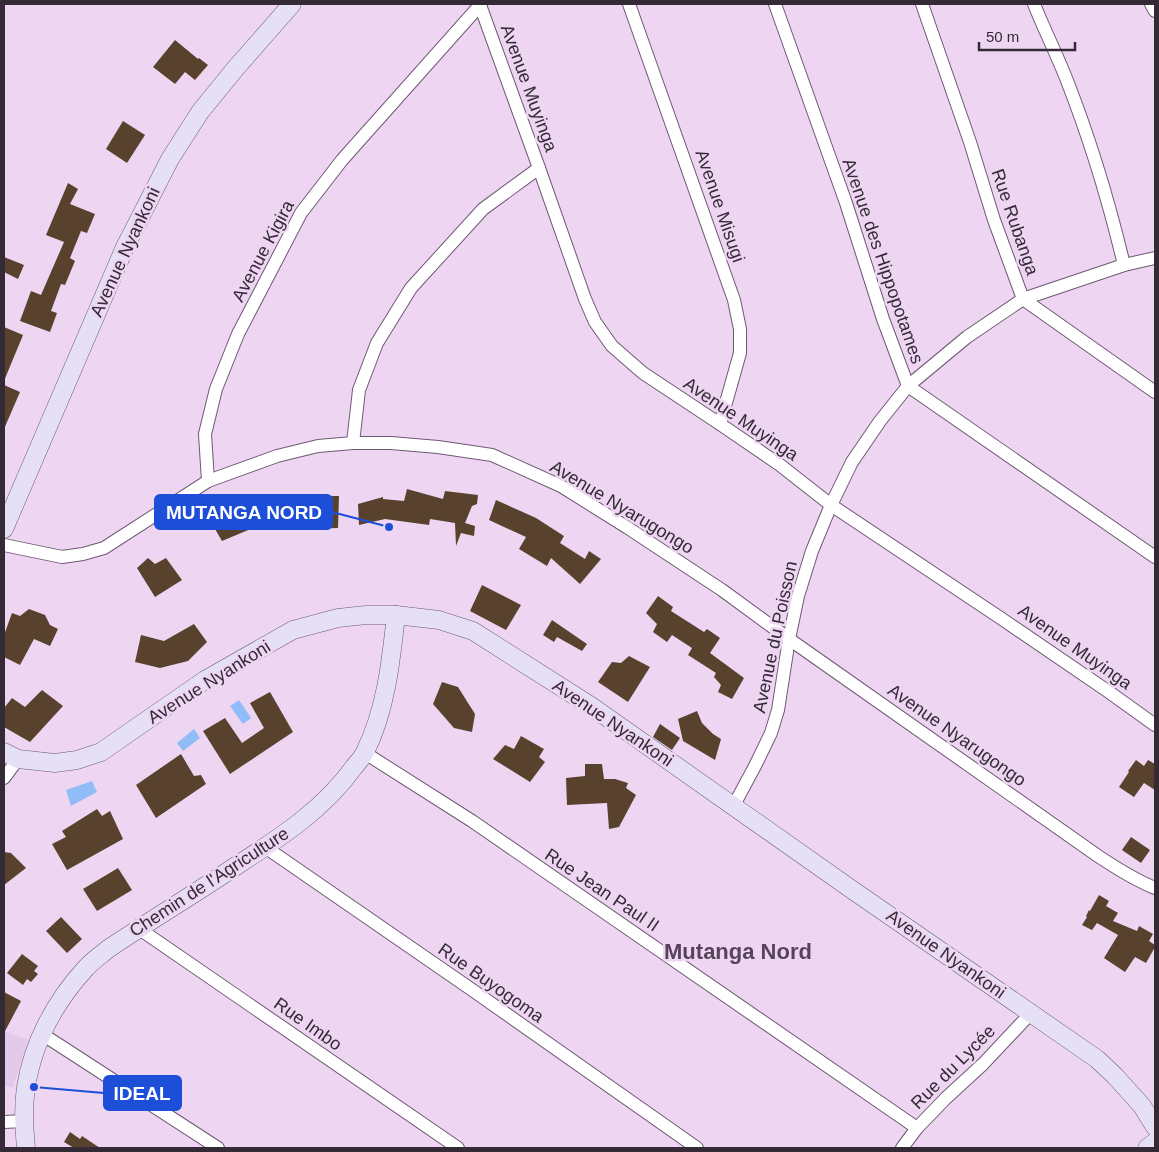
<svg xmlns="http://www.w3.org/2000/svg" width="1159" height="1152" viewBox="0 0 1159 1152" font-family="Helvetica,sans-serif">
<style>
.built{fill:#e5c9eb}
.water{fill:#90bdf7}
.building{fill:#59422d}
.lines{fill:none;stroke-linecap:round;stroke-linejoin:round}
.street-casing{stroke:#6d5971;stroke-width:14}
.secondary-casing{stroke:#6d5971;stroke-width:19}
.street{stroke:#fff;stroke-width:12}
.secondary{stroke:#e6e0f6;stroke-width:18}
.labels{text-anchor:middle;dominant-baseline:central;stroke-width:5;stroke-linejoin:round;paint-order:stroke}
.street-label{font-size:18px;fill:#332a35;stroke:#eed6f3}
.district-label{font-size:22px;font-weight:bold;fill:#57445b;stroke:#eed6f3}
.leader{fill:none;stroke:#1d4ed8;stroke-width:2}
.callout-dot{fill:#1d4ed8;stroke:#eed6f3;stroke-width:2}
.callout{fill:#1d4ed8;stroke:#1d4ed8;stroke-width:2}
.callout-label{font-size:19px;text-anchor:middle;font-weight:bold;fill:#fff}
</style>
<rect width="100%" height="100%" fill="#eed6f3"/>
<!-- built -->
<polygon class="built" points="4,1031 29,1040 13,1088 4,1085"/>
<!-- water -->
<g class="water">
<polygon points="239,700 251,718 243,724 230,706"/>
<polygon points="194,729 200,738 183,751 177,743"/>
<polygon points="92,781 97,792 71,806 66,790"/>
</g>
<!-- building -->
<g class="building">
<polygon points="175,40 198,59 199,58 208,65 195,80 185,72 175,84 153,67"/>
<polygon points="123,121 145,135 127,163 106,149"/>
<polygon points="68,183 78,189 70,204 95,214 87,233 81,231 70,258 75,261 65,285 61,284 51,311 57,313 50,332 20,321 31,291 41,295 64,242 46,235"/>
<polygon points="4,257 24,265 18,279 4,272"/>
<polygon points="4,327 23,335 4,381"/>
<polygon points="4,385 20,392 4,429"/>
<polygon points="407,489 443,499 445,491 478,495 477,504 472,506 465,523 475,526 474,536 461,533 456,546 455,523 430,519 429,525 385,519 359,525 358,504 383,497 383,499 404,501"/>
<polygon points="308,496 339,496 338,528 304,529"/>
<polygon points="496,500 536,518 564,536 560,543 585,559 589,551 601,559 580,584 551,558 547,566 519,549 526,537 489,520"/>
<polygon points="239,505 240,511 255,506 260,525 222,541 215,529 219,526 217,515"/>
<polygon points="148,558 155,564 166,558 182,580 155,597 137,568"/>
<polygon points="482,585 521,605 506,630 470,611"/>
<polygon points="658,596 673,607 671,611 704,632 707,629 720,638 710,653 744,678 732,699 718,692 721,685 714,677 716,673 688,655 692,648 672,635 667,642 653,632 657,624 646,613"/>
<polygon points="29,609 45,615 50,625 58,629 50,646 34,639 20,665 4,657 4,635 12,613 20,616"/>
<polygon points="552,620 587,644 582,651 557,637 554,642 543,635"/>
<polygon points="194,624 207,642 188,661 160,668 135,662 141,635 164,641"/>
<polygon points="629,656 650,667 628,702 598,682 612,662 621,663"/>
<polygon points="442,682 458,687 475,714 472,732 454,728 433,704"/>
<polygon points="42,690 63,706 30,742 4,727 4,708 12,698 25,707"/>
<polygon points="270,692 293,732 230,774 203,731 225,718 242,743 264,728 250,703"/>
<polygon points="697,711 702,723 713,734 721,739 715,760 683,741 678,719"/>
<polygon points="660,724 680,738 672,750 653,737"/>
<polygon points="521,736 544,749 539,757 545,762 530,782 493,759 505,745 514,749"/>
<polygon points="181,754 194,776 201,775 206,784 156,818 136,785"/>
<polygon points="1136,760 1144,766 1148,760 1155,764 1155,790 1144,783 1134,797 1119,787 1129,772 1128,771"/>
<polygon points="585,764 602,764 604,779 615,779 628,783 626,788 636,795 619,827 609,829 607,803 567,805 566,778 585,776"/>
<polygon points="97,809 102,816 110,811 123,839 67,870 52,844 66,837 62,831"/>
<polygon points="1131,837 1150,850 1141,863 1122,850"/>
<polygon points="4,852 11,853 26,868 4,885"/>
<polygon points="118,868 132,890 97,911 83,889"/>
<polygon points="1099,895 1109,901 1106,906 1118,913 1113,921 1137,931 1139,926 1153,934 1149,941 1155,945 1155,947 1146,963 1135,957 1125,972 1104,958 1118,935 1097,923 1092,930 1082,925 1087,917 1086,916 1089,910 1090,911"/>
<polygon points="61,917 82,939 67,953 46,931"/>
<polygon points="22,954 38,966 34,971 38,974 31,982 27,979 23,985 7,973"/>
<polygon points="4,992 21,1001 4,1033"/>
<polygon points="70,1132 80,1139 82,1136 100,1148 74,1148 64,1142"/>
</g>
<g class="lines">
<defs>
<g id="street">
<polyline points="629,4 734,300 740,329 740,353 720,424"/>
<polyline points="775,4 846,203 883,319 908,386 1155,557"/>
<polyline points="922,4 970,142 994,220 1023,299 1155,392"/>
<path d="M1034,4c10,25 22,49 32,74 24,61 43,124 58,187"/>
<polyline points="1151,4 1155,11"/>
<polyline points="480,5 539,168 585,299 595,322 612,346 643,373 720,424 780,465 831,505 1002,619 1109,692 1155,725"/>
<polyline points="353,443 359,390 377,343 411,288 483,209 539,168"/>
<polyline points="208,481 205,434 216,389 238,334 301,213 342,160 481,4"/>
<path d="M4,545l58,12 21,-3 21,-6 104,-67 69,-25 41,-10 35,-3h38l47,4 54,8 69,31 67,42 94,62 67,49 309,217c18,12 37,24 57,32"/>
<polyline points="365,753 472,821 917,1128"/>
<polyline points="4,778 18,759"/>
<polyline points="734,805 755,766 771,733 778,710 789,639 798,596 812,551 831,505 852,462 880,421 908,386 967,337 1023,299 1124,265 1155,258"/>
<polyline points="265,847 468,987 697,1148"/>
<polyline points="138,928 458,1148"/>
<polyline points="42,1034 218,1148"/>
<polyline points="4,1122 24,1121"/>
<polyline points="902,1148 917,1128 946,1098 983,1064 1031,1013"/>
</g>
<g id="secondary">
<polyline points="4,529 125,247 170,159 200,112 235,69 292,4"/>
<polyline points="4,752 18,759 55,763 77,760 101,752 205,680 293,630 338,618 366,615 396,615 439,620 473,631 591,706 851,889 1097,1059 1115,1076 1142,1106 1155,1127"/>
<path d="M26,1148c-2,-19 -3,-41 0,-61 7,-44 29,-85 59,-118 7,-8 16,-14 23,-20 43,-29 88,-56 131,-85 42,-27 85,-55 115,-97 4,-5 9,-10 11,-15 21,-42 26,-91 31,-137"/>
<polyline points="1147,1148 1155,1142"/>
</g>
</defs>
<!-- street casing -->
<use href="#street" class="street-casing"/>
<!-- secondary casing -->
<use href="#secondary" class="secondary-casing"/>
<!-- street -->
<use href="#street" class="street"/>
<!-- secondary -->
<use href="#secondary" class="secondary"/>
</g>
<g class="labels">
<!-- street labels -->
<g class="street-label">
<text transform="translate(529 88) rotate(70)">Avenue Muyinga</text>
<text transform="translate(720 206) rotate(71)">Avenue Misugi</text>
<text transform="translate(1015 222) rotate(71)">Rue Rubanga</text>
<text transform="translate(263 251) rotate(-62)">Avenue Kigira</text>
<text transform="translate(125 252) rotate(-65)">Avenue Nyankoni</text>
<text transform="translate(883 261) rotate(71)">Avenue des Hippopotames</text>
<text transform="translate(741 419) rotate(34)">Avenue Muyinga</text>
<text transform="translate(622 507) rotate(31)">Avenue Nyarugongo</text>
<text transform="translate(775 637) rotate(-78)">Avenue du Poisson</text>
<text transform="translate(1075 647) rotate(35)">Avenue Muyinga</text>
<text transform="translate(209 682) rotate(-32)">Avenue Nyankoni</text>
<text transform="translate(613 723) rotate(34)">Avenue Nyankoni</text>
<text transform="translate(957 735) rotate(35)">Avenue Nyarugongo</text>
<text transform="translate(209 882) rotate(-33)">Chemin de l'Agriculture</text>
<text transform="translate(602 890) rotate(34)">Rue Jean Paul II</text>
<text transform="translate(946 954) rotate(35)">Avenue Nyankoni</text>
<text transform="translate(491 983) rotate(35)">Rue Buyogoma</text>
<text transform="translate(308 1024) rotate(35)">Rue Imbo</text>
<text transform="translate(953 1067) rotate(-45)">Rue du Lycée</text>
</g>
<!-- district labels -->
<g class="district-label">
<text x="738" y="951">Mutanga Nord</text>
</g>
</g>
<!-- callouts -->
<path class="leader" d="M389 527L332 512M34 1087L104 1093"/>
<g class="callout-dot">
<circle cx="389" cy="527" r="5"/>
<circle cx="34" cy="1087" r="5"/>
</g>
<g class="callout">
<rect x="155" y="495" width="177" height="34" rx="5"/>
<rect x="104" y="1076" width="77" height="34" rx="5"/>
</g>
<g class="callout-label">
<text x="244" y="519">MUTANGA NORD</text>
<text x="142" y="1100">IDEAL</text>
</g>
<!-- border -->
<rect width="1159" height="1152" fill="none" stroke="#332a35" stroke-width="10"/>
<!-- scale -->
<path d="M979 42v8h96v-8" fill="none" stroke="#332a35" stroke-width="2.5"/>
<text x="986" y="42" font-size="15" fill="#332a35" stroke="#eed6f3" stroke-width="4" paint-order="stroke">50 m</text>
</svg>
